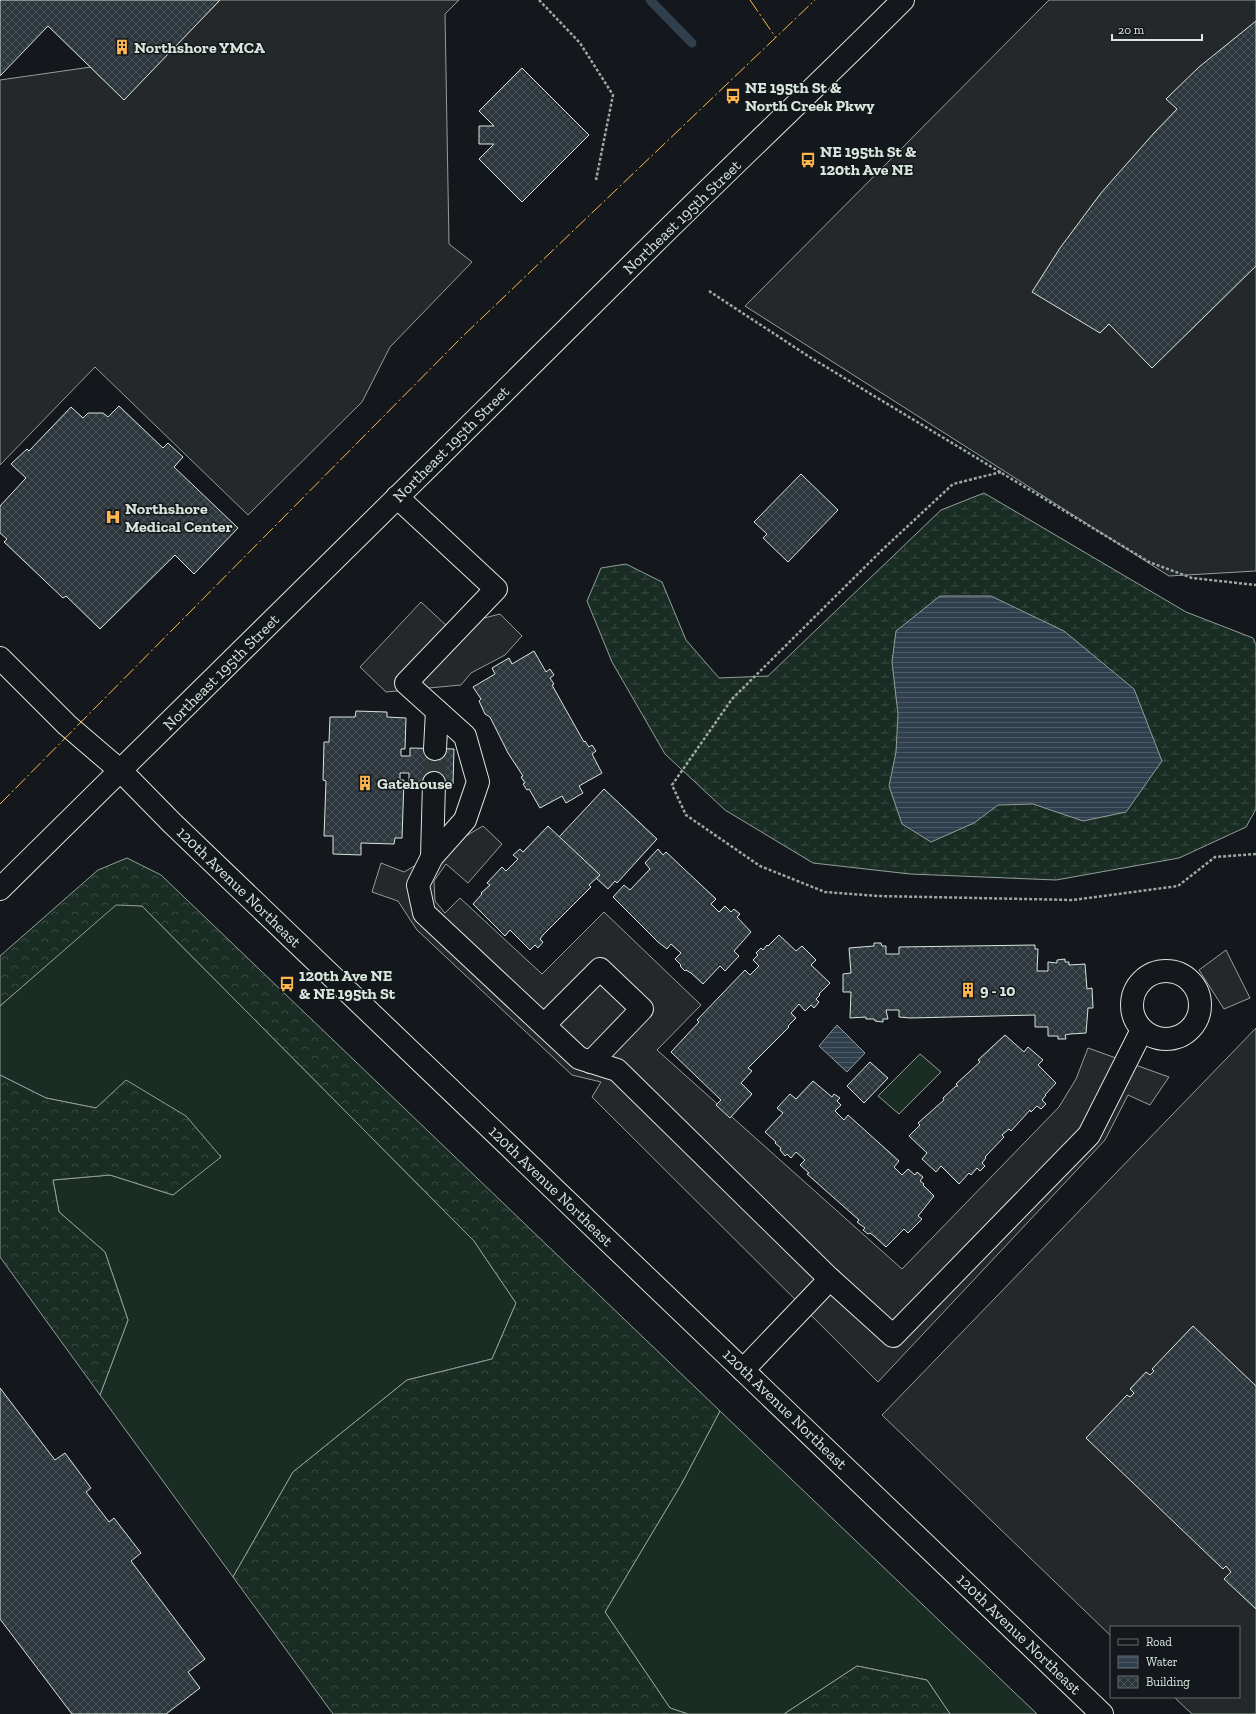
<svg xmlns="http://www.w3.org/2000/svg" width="1256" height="1714" viewBox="0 0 1256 1714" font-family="'Zilla Slab',serif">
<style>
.grass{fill:#1a2d24;stroke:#939e99}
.forest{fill:url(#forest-crowns);stroke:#939e99}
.wetland{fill:url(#wetland-marsh);stroke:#939e99}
.parking{fill:#24282b;stroke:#939e99}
.water{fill:url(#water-rules);stroke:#939e99}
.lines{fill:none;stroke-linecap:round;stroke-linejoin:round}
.stream{stroke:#2f3f4d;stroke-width:9}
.building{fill:url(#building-cross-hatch);stroke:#d8e6dc}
.minor-tunnel{stroke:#313739;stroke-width:22;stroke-dasharray:22 11;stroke-linecap:butt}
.minor-casing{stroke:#d8e6dc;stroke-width:24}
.major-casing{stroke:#d8e6dc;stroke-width:24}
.path{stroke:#9da8a2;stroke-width:2.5;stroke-dasharray:3 2;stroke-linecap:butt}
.minor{stroke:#14181c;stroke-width:22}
.major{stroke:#14181c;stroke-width:22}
.power{stroke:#ffb74d;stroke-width:1;stroke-dasharray:14 3 2 3;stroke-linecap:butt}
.labels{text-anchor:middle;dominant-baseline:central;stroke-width:3;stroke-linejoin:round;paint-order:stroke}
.poi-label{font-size:16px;font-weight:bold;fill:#d8e6dc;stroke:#14181c;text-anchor:start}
.street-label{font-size:16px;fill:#d8e6dc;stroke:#14181c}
</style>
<defs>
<pattern id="forest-crowns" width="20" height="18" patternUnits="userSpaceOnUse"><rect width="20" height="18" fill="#1a2d24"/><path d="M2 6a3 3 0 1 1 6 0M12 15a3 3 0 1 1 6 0" fill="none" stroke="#3b4b43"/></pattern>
<pattern id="wetland-marsh" width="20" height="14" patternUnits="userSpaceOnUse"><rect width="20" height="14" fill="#1a2d24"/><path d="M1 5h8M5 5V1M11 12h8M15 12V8" fill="none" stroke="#3b4b43"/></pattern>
<pattern id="water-rules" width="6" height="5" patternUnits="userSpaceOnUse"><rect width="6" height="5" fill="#2f3f4d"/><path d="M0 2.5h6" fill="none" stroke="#4c5b66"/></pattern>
<pattern id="building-cross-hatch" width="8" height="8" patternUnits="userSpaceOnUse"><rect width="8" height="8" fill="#2c363c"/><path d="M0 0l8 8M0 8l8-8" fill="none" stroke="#4a5358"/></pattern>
</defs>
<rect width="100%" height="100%" fill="#14181c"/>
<!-- grass -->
<g class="grass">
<polygon points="116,904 142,906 474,1241 516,1303 492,1359 407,1380 293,1472 233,1577 100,1395 128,1320 105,1252 59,1212 53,1180 110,1175 173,1195 221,1156 96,1108 46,1098 0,1075 0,1006"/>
<polygon points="920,1054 941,1072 899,1114 878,1096"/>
<polygon points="720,1411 1037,1714 950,1714 927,1680 857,1666 784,1714 688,1714 670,1708 605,1612 682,1483"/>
</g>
<!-- forest -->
<g class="forest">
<polygon points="127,858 161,875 720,1411 682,1483 605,1612 670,1708 688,1714 333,1714 233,1577 293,1472 407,1380 492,1359 516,1303 474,1241 142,906 116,905 0,1006 0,956 98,870"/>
<polygon points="0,1075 46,1098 96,1108 126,1080 186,1116 221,1157 173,1195 110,1175 53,1180 59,1212 105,1252 128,1320 100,1395 0,1257"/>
<polygon points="857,1666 927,1680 950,1714 784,1714"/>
</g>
<!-- wetland -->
<polygon class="wetland" points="984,493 1186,612 1253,638 1256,645 1256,809 1246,827 1179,858 1056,880 910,874 813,863 725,810 665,754 612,662 587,601 601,568 626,564 662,582 686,640 719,678 768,676 941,510"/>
<!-- parking -->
<g class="parking">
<polygon points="220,0 459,0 445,14 449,244 472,262 390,347 362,402 248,515 95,367 0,465 0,80 91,67 124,99"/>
<polygon points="1049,0 1256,0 1256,571 1169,576 745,306"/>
<polygon points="421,602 448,627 500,614 522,636 505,655 471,673 461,685 386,692 360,667"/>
<polygon points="483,826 502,844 468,883 446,864 434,881 435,901 445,913 460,898 542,974 604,912 701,1005 657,1050 902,1269 1059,1107 1076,1079 1088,1048 1169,1077 1150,1105 1128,1095 1105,1140 878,1382 592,1097 601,1082 572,1075 417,930 398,901 372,892 381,863 404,872"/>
<polygon points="1226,950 1250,998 1224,1009 1199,970"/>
<polygon points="1256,1028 1256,1714 1192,1714 1174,1697 1239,1697 1239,1627 1111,1627 1111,1636 882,1415"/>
</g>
<!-- water -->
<g class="water">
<polygon points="940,596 991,596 1064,631 1134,689 1162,761 1126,812 1083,821 1033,804 998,805 974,823 931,842 902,824 889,786 896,752 898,714 892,662 896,631"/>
<polygon points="837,1025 865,1053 847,1072 819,1046"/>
</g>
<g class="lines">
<!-- stream -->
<polyline class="stream" points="650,0 692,43"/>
</g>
<!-- building -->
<g class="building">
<polygon points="0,0 220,0 124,100 48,26 0,76"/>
<polygon points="1256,21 1256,266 1152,368 1109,324 1100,333 1032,292 1060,248 1101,193 1154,133 1177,109 1166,99 1199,67"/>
<polygon points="522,68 589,135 522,202 479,159 494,144 479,144 479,126 494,126 479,111"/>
<polygon points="119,406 163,448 168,443 183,457 174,467 238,528 194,574 175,555 100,629 66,596 63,598 4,542 7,539 0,533 0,506 26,478 11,464 27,449 29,451 71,407 83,418 88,413 103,413 108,417"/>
<polygon points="801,474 838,510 788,562 763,538 767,534 754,522"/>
<polygon points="534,651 546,672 550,669 554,675 550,678 554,684 552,685 584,742 585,741 589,747 592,745 596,751 592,754 602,773 579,786 583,793 566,803 562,796 540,808 529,789 527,790 523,784 525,783 521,777 523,776 508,753 490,717 485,714 479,701 481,699 473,687 495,674 492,668 509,658 512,664"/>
<polygon points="356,711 387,712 387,717 406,718 405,749 401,749 401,756 410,756 410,748 454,749 453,784 409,782 409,773 400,773 400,780 404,780 402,838 395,838 394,844 361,843 361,855 333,854 333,836 324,836 326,781 323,780 324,742 329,742 330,717 355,717"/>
<polygon points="604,789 657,839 617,883 615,881 608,889 596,878 600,875 559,837"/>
<polygon points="548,826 600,875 589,885 591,887 543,935 540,939 543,942 538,948 535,945 530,950 510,930 505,936 473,904 482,894 481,893 490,885 487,883 502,867 506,871 518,859 513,855 520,849 523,852"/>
<polygon points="658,849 663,855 666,852 716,899 711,904 719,912 725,906 731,912 734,909 740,914 737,917 751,932 734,951 739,956 725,971 720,966 703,984 691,973 686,970 685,971 680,966 681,965 675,959 681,953 671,944 667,949 658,942 613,897 624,885 630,890 650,869 645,863"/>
<polygon points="779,935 796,951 802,946 816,960 811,965 830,983 819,994 820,995 816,999 819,1002 814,1008 811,1005 805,1011 799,1004 791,1013 796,1018 788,1026 789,1027 748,1068 752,1071 741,1083 752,1094 730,1118 716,1105 721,1100 671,1052 699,1022 697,1020 745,970 750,975 759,966 753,960 758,955 756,953 761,948 763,950 767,945 768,946"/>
<polygon points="874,943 881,943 882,946 886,946 886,954 899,954 899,947 1035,945 1035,949 1038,949 1037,971 1048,971 1048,962 1057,963 1057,960 1065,959 1065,962 1069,962 1069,965 1085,964 1087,989 1092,988 1093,1008 1088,1008 1086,1033 1070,1034 1065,1035 1066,1039 1058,1039 1058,1036 1048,1036 1048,1027 1035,1027 1035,1015 910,1018 899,1017 899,1010 886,1010 888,1019 883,1019 883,1022 875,1021 874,1019 866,1019 866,1017 850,1018 851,992 843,992 843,974 851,973 849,948 874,946"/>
<polygon points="1005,1035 1024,1052 1028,1047 1043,1060 1038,1065 1056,1083 1045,1095 1046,1095 1042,1100 1046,1104 1041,1109 1037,1106 1031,1112 1030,1110 1011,1131 1009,1129 1002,1135 1004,1137 985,1157 986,1158 982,1163 985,1166 980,1171 977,1168 971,1175 969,1173 959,1184 941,1166 936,1172 922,1159 927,1153 909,1136 920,1125 918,1123 944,1100 943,1098 956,1086 958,1086 956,1084 980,1062 978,1060"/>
<polygon points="870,1062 888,1078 864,1103 847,1086"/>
<polygon points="813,1081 832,1097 834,1094 840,1098 837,1101 841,1105 835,1111 844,1120 848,1115 899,1161 894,1167 902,1175 908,1169 915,1175 917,1172 923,1177 920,1181 924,1184 923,1185 934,1196 918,1216 922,1219 908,1233 904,1229 886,1247 874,1236 870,1233 868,1234 863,1230 865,1228 857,1222 859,1220 807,1174 809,1173 800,1165 805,1160 796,1152 791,1158 787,1154 785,1156 780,1150 781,1148 775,1143 776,1142 765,1132 783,1113 777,1108 790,1094 796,1099"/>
<polygon points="1193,1326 1256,1386 1256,1609 1224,1579 1231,1572 1226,1566 1223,1569 1086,1438 1127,1395 1130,1397 1134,1393 1130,1389 1146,1372 1150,1375 1154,1371 1152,1369"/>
<polygon points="0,1388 55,1460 65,1453 91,1488 86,1492 109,1522 114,1518 141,1553 131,1561 205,1659 188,1672 200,1688 166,1714 72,1714 0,1619"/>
</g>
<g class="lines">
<!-- minor-tunnel -->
<polyline class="minor-tunnel" points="434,783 435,749"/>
<defs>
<g id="minor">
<polyline points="397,497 496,589 406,683 465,736 478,782 465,820 432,857 418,885 424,913 579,1058 617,1070 830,1279 893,1336 1089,1135 1142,1030"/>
<polyline points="435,749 437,711"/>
<polyline points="432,857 434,783"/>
<circle cx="1166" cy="1005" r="34"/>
<polyline points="544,1025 600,969 642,1009 591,1062"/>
<polyline points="743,1370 830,1279"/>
</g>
<g id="major">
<polyline points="0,658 67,725 122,772 172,823 1102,1714"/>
<path d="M0,889c219,-214 435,-429 652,-644 83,-82 168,-162 251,-245"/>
</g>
</defs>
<!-- minor casing -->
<use href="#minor" class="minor-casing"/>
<!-- major casing -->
<use href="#major" class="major-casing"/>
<!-- path -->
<g class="path">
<polyline points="539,0 580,43 613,95 596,180"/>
<polyline points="709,291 808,356 1149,562 1192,578 1256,585"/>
<polyline points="1001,472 953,484 881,551 732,699 672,785 686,815 760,866 825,892 878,896 1073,900 1178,886 1215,857 1256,854"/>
</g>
<!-- minor -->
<use href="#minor" class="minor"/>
<!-- major -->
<use href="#major" class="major"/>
<!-- power -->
<g class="power">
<polyline points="750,0 776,38"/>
<polyline points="0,804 462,337 815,0"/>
</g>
</g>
<!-- icons -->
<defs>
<symbol id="building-bare" viewBox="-9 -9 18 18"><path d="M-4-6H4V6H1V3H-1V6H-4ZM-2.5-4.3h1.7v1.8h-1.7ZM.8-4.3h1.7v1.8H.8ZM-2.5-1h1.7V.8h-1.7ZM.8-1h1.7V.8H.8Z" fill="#ffb74d" stroke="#14181c" stroke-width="2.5" paint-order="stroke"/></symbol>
<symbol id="bus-bare" viewBox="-9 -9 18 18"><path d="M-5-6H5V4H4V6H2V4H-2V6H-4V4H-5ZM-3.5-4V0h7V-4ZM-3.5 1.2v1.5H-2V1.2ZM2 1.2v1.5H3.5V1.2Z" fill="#ffb74d" stroke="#14181c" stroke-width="2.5" paint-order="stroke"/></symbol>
<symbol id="hospital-bare" viewBox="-9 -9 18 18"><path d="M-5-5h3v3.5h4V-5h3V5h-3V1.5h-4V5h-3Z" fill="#ffb74d" stroke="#14181c" stroke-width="2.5" paint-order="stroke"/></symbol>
</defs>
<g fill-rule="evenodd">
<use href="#building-bare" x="111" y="36" width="22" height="22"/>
<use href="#bus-bare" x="722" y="85" width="22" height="22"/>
<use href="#bus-bare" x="797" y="149" width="22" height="22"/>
<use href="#hospital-bare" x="102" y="506" width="22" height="22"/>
<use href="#building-bare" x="354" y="772" width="22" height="22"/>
<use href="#bus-bare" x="276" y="973" width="22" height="22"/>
<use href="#building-bare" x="957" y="979" width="22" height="22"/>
</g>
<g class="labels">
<!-- poi labels -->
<g class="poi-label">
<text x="134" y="47">Northshore YMCA</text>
<text x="745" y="87">NE 195th St &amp;<tspan x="745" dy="18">North Creek Pkwy</tspan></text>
<text x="820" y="151">NE 195th St &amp;<tspan x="820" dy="18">120th Ave NE</tspan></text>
<text x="125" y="508">Northshore<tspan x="125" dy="18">Medical Center</tspan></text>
<text x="377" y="783">Gatehouse</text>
<text x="299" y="975">120th Ave NE<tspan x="299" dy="18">&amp; NE 195th St</tspan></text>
<text x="980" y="990">9 - 10</text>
</g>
<!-- street labels -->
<g class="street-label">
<text transform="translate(682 217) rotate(-44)">Northeast 195th Street</text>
<text transform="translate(451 444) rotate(-45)">Northeast 195th Street</text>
<text transform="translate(221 672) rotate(-45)">Northeast 195th Street</text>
<text transform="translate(239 887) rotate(44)">120th Avenue Northeast</text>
<text transform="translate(551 1186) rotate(44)">120th Avenue Northeast</text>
<text transform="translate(785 1409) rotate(44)">120th Avenue Northeast</text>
<text transform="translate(1019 1634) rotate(44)">120th Avenue Northeast</text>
</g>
</g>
<!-- legend -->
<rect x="1110" y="1626" width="130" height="72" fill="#14181c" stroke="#626a69"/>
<rect x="1118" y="1639" width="20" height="6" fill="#14181c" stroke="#626a69"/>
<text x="1146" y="1646" font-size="12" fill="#d8e6dc">Road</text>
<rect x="1118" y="1656" width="20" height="12" fill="url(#water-rules)" stroke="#626a69"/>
<text x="1146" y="1666" font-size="12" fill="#d8e6dc">Water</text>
<rect x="1118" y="1676" width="20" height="12" fill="url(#building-cross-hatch)" stroke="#626a69"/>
<text x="1146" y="1686" font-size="12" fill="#d8e6dc">Building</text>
<!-- scale -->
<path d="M1112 34v6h90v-6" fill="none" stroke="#d8e6dc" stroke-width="2"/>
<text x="1118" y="34" font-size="12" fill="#d8e6dc" stroke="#14181c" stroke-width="3" paint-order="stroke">20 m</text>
</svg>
